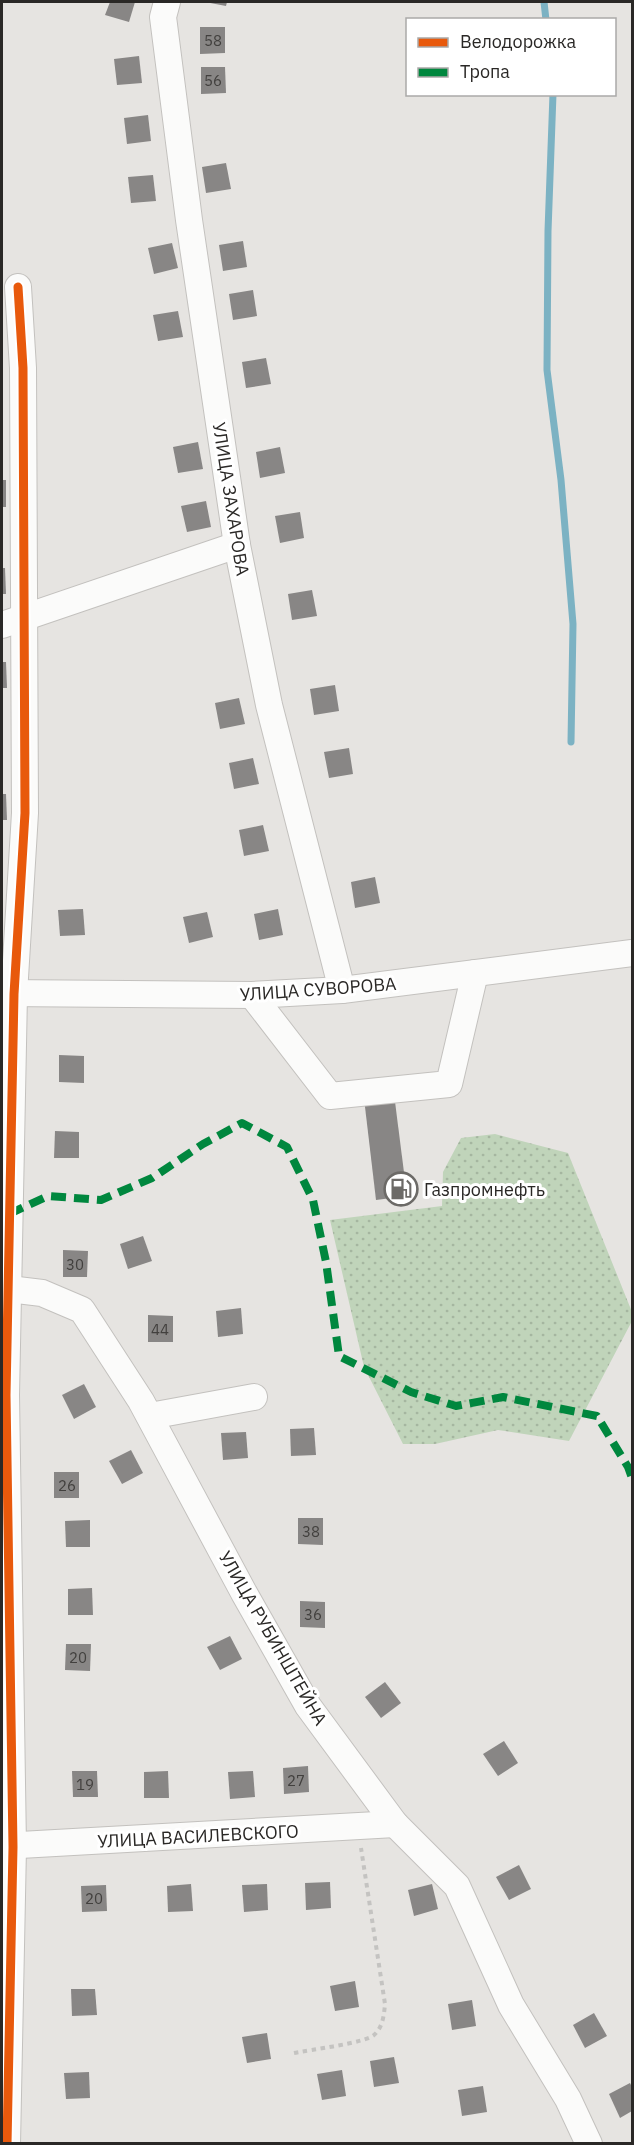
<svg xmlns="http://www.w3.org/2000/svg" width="634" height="2145" viewBox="0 0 634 2145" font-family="'IBM Plex Sans',sans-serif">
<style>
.grass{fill:url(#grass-dots)}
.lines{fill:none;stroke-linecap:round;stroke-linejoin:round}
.stream{stroke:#7cb2c3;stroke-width:7}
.building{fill:#888685}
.minor-casing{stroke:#c3c1be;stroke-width:28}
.path{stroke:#c4c3c1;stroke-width:4;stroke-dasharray:4.5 4.5;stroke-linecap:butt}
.minor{stroke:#fbfbfa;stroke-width:26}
.quiet{stroke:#00873e;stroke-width:8;stroke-dasharray:15 8;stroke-linecap:butt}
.cycleway-casing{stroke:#fff;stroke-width:13}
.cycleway{stroke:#e8590c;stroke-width:9}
.labels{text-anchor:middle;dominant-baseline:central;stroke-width:6;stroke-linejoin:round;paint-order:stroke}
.number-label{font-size:15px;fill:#42403e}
.street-label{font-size:18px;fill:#2a2826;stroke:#fff}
.poi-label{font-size:18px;fill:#2a2826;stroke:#fff;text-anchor:start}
</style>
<defs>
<pattern id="grass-dots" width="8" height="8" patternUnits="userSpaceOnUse" patternTransform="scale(1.5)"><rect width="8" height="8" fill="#c0d4ba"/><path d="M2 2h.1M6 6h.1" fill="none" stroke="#a5b6a0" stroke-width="1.8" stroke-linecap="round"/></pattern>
</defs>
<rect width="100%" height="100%" fill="#e6e4e1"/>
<!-- grass -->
<polygon class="grass" points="495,1134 568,1153 632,1312 632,1321 569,1441 498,1430 435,1444 403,1444 364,1367 330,1220 442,1206 443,1172 461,1138"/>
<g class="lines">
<!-- stream -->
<g class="stream">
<polyline points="544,2 546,20"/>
<polyline points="553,94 548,231 547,370 561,480 573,624 571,742"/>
</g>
</g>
<!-- building -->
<g class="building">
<polygon points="110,2 135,2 129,22 105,15"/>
<polygon points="205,2 227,2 226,6"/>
<polygon points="200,27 225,27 225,53 200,54"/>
<polygon points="139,56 142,83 117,85 114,59"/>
<polygon points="201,67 225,67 226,93 201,94"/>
<polygon points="148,115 151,141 127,144 124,118"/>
<polygon points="226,163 231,189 206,193 202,167"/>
<polygon points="153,175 156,201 131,203 128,177"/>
<polygon points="243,241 247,267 223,271 219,245"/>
<polygon points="172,243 178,268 154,274 148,248"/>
<polygon points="253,290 257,316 233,320 229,294"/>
<polygon points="178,311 183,337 158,341 153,315"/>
<polygon points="266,358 271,384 246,388 242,362"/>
<polygon points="198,442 203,469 178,473 173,447"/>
<polygon points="280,447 285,473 260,478 256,452"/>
<rect x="2" y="480" width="4" height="27"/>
<polygon points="206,501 211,527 187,532 181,506"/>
<polygon points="300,512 304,538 280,543 275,516"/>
<polygon points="2,568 5,568 6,594 2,594"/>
<polygon points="312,590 317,616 292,620 288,594"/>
<polygon points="2,662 6,662 7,688 2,688"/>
<polygon points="335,685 339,711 314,715 310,689"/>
<polygon points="239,698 245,724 220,729 215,703"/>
<polygon points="349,748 353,774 329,778 324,752"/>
<polygon points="253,758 259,784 234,789 229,763"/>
<polygon points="2,794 6,794 7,820 2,820"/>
<polygon points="263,825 269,851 244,856 239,830"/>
<polygon points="375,877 380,903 355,908 351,882"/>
<polygon points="83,909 85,935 60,936 58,910"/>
<polygon points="278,909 283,935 259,940 254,914"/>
<polygon points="207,912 213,937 189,943 183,917"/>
<polygon points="59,1055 84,1056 84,1083 59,1082"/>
<polygon points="393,1086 407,1196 376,1200 363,1090"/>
<polygon points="55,1131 79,1132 79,1158 54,1158"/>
<polygon points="143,1236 152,1261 128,1269 120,1244"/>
<polygon points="63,1250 88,1251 87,1277 63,1277"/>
<polygon points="241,1308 243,1334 218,1337 216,1311"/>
<polygon points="148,1315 173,1316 173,1342 148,1342"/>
<polygon points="84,1384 96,1407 74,1419 62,1395"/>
<polygon points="314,1428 316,1455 291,1456 290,1429"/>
<polygon points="246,1432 248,1458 223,1460 221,1433"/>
<polygon points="131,1450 143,1473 122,1484 109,1461"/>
<rect x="54" y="1472" width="25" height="26"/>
<polygon points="298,1518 323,1518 323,1545 298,1544"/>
<polygon points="90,1520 90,1547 66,1547 65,1521"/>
<polygon points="92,1588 93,1615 68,1615 68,1589"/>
<polygon points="300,1601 325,1602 325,1628 300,1627"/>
<polygon points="230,1636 242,1659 220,1670 207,1647"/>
<polygon points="66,1644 91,1644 90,1671 65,1670"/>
<polygon points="385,1682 401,1703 381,1718 365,1697"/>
<polygon points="504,1741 518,1763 498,1776 483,1754"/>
<polygon points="308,1766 309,1792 284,1794 283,1768"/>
<polygon points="72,1771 97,1771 98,1797 73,1797"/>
<polygon points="168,1771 169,1798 144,1798 144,1772"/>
<polygon points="253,1771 255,1797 230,1799 228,1772"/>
<polygon points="519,1865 531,1889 509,1900 496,1877"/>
<polygon points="330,1882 331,1908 306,1910 305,1883"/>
<polygon points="191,1884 193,1911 168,1912 167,1886"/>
<polygon points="267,1884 268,1910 244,1912 242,1885"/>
<polygon points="432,1884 438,1909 414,1916 408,1890"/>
<polygon points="106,1885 107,1911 82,1912 81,1886"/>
<polygon points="355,1981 359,2007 335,2011 330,1986"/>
<polygon points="71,1989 95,1989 97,2015 72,2016"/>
<polygon points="472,2000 476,2026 452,2030 448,2004"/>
<polygon points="594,2013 607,2036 585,2048 573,2025"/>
<polygon points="267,2033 271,2059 247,2063 242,2037"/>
<polygon points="394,2057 399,2083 374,2087 370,2061"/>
<polygon points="342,2070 346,2096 322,2100 317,2074"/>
<polygon points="89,2072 90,2098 66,2099 64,2073"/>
<polygon points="630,2083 632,2087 632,2111 620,2118 609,2094"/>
<polygon points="483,2086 487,2112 462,2116 458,2090"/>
</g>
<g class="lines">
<defs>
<g id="minor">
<polyline points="167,2 163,17 189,220 237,545 269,705 342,990"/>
<polyline points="2,625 237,545"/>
<polyline points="2,993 252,995 342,990 632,953"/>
<polyline points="252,995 330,1096 449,1084 475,973"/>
<polyline points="9,1289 42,1293 82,1310 141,1401 244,1593 308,1706 395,1824 457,1886 511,2005 568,2099 589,2144"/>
<polyline points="150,1416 254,1397"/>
<polyline points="2,1846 395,1824"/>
<polyline points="7,2144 13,1847 6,1395 14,994 25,813 23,368 18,287"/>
</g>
</defs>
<!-- minor casing -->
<use href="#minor" class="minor-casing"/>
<!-- path -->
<path class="path" d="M294,2053c15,-3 71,-10 80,-18 9,-8 10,-20 11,-31l-24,-156"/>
<!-- minor -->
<use href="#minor" class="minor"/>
<!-- quiet -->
<polyline class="quiet" points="9,1214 48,1196 101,1200 152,1178 203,1144 242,1123 287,1147 313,1200 326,1262 339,1356 411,1392 456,1406 503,1397 597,1416 628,1467 632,1478"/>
<defs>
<polyline id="cycleway" points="7,2144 13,1847 6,1395 14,994 25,813 23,368 18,287"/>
</defs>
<!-- cycleway casing -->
<use href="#cycleway" class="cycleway-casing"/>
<!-- cycleway -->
<use href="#cycleway" class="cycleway"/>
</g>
<!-- icons -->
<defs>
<symbol id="fuel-ring" viewBox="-11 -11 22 22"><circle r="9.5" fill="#fff" stroke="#6c6a67" stroke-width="1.5"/><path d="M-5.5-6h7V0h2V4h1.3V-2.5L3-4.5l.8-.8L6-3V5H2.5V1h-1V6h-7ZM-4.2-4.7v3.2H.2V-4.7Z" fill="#6c6a67"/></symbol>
</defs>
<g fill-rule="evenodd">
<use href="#fuel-ring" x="382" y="1170" width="38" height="38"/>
</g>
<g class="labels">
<!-- number labels -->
<g class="number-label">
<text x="213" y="40">58</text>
<text x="213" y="80">56</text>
<text x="75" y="1264">30</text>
<text x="160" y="1329">44</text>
<text x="67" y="1485">26</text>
<text x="311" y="1531">38</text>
<text x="313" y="1614">36</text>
<text x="78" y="1657">20</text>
<text x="296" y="1780">27</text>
<text x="85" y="1784">19</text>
<text x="94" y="1898">20</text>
</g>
<!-- street labels -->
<g class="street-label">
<text transform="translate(231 499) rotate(81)">УЛИЦА ЗАХАРОВА</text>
<text transform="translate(318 989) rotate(-4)">УЛИЦА СУВОРОВА</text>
<text transform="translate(273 1638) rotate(60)">УЛИЦА РУБИНШТЕЙНА</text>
<text transform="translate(198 1836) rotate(-3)">УЛИЦА ВАСИЛЕВСКОГО</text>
</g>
<!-- poi labels -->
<g class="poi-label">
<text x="424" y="1189">Газпромнефть</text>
</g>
</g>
<!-- border -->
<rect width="634" height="2145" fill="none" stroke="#2a2826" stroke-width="6"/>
<!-- legend -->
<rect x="406" y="18" width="210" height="78" fill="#ffffff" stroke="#aaa9a8" stroke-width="1.5"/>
<rect x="418" y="38" width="30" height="9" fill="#e8590c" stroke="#aaa9a8" stroke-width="1.5"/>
<text x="460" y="48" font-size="18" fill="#2a2826">Велодорожка</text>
<rect x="418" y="68" width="30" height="9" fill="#00873e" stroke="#aaa9a8" stroke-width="1.5"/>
<text x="460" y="78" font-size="18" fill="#2a2826">Тропа</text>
</svg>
